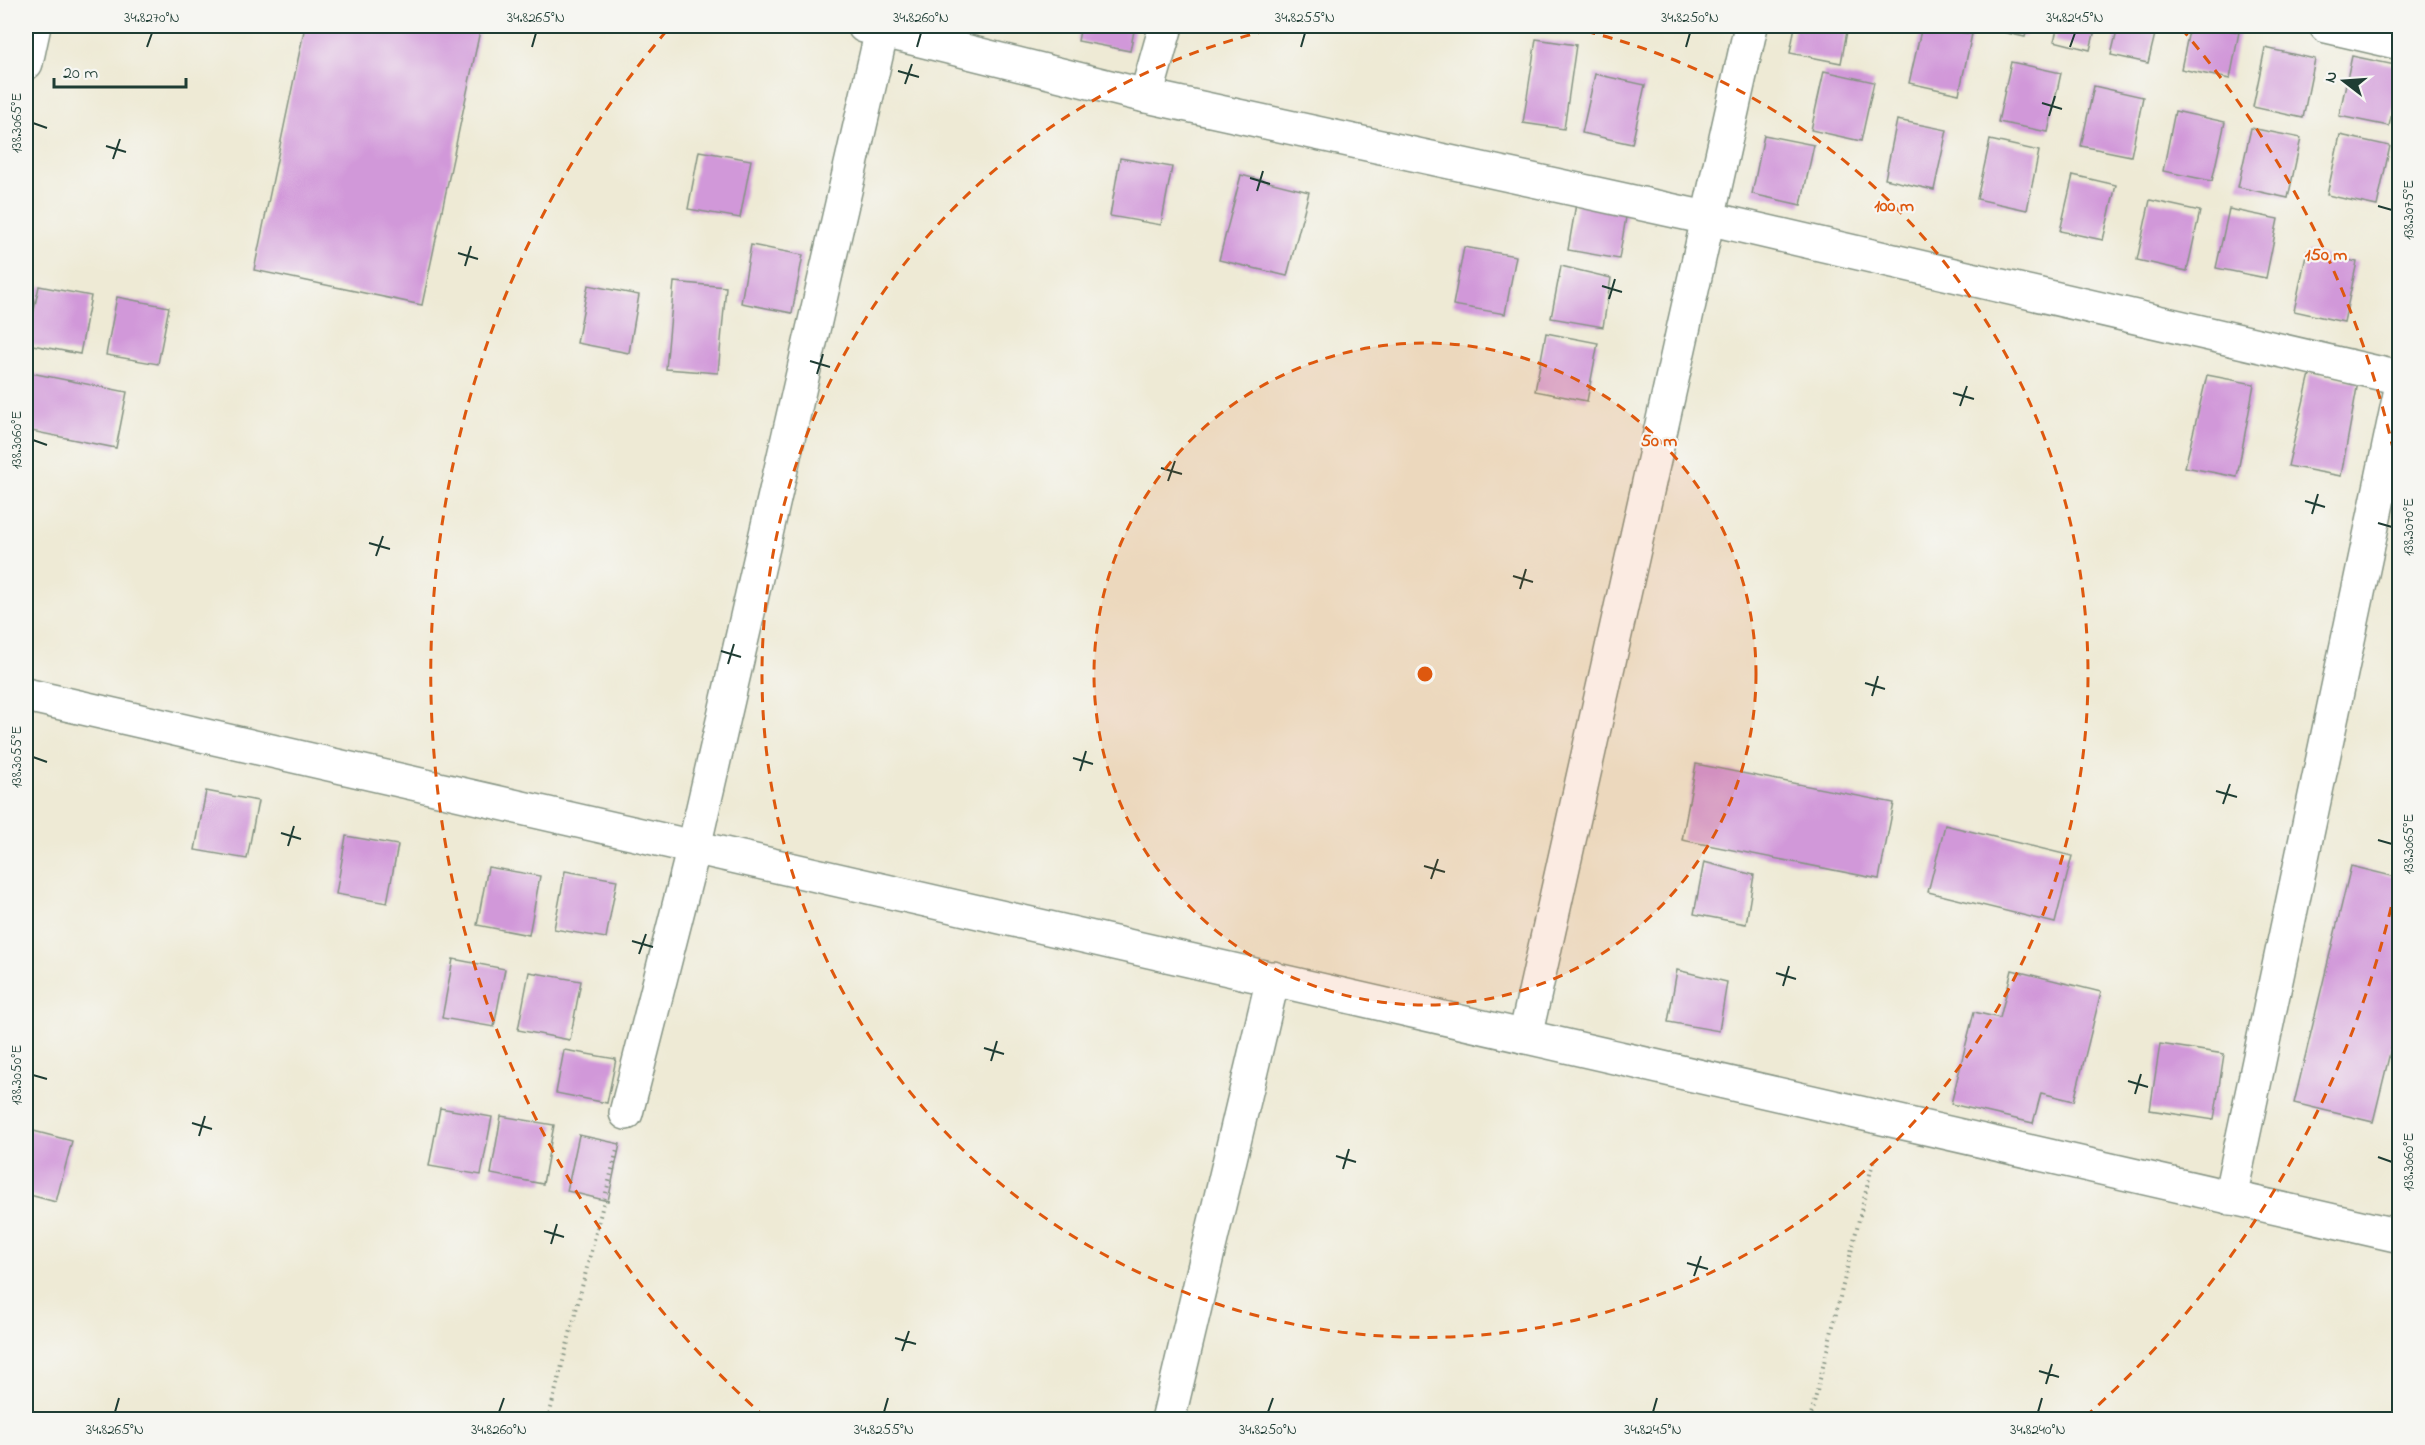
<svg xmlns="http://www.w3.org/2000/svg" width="2425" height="1445" viewBox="0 0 2425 1445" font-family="'Indie Flower',sans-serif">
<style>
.building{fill:#d198d9}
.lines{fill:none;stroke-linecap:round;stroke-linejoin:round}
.minor-casing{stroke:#869484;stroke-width:36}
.major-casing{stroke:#869484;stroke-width:36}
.path{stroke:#869484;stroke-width:4;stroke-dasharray:1.5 4.5;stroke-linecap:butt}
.minor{stroke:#fff;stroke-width:33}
.major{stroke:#fff;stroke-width:33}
.ticks{fill:none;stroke:#1f3d34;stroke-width:2}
.ring{fill:none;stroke:#de580e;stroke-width:3;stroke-dasharray:10 8}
.centre{fill:#de580e;stroke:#f6f6f2;stroke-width:3}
.ring-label{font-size:18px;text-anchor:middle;font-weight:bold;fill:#de580e;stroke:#f6f6f2;stroke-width:4.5;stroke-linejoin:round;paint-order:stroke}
.neatline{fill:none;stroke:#1f3d34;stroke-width:2}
.ticks-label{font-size:15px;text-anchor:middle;fill:#1f3d34}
</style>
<rect width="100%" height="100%" fill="#f6f6f2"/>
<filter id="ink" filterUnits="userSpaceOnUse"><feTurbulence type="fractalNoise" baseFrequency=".0167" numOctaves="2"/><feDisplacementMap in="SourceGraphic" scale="12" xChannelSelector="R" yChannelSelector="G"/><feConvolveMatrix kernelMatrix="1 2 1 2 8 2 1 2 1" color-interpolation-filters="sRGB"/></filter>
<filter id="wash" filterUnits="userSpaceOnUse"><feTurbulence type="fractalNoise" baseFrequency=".008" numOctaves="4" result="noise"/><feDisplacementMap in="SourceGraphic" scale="24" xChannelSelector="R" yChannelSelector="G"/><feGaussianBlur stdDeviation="1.35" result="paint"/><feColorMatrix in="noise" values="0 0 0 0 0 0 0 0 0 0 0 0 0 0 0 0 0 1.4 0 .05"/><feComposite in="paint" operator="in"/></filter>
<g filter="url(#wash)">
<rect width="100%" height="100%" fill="#eeead5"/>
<g id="blocks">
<!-- building -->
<g class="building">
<polygon points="305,26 481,26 422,305 254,270"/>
<polygon points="1081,26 1135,26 1130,51 1078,41"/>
<polygon points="1795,26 1848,26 1841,63 1790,53"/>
<polygon points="1922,26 1972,34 1959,94 1909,83"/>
<polygon points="1990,26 2028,26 2025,37 1989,29"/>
<polygon points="2058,26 2096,26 2090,50 2054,41"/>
<polygon points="2118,26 2157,26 2148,63 2111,55"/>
<polygon points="2190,26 2206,26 2239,32 2230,79 2181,69"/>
<polygon points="1536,39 1576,45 1564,129 1523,123"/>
<polygon points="2265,48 2315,59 2303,118 2253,107"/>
<polygon points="2352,56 2400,66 2400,78 2389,126 2339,116"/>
<polygon points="2011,62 2061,73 2048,132 1998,122"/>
<polygon points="1824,71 1874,82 1861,141 1811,130"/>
<polygon points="1595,74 1645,85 1632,144 1582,133"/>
<polygon points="2094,86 2143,97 2131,156 2081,146"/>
<polygon points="2175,111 2225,122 2212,181 2163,171"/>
<polygon points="1897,120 1947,130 1934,190 1885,179"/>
<polygon points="2251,128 2301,138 2288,198 2238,187"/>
<polygon points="1764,135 1814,145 1801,205 1752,194"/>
<polygon points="2340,135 2390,146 2377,206 2327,195"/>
<polygon points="1990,140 2039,151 2027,210 1977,199"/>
<polygon points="699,151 751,160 740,218 688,209"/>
<polygon points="1120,158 1172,167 1161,225 1110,216"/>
<polygon points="1241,175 1309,192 1287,276 1219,260"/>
<polygon points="2073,175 2116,185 2103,240 2060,231"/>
<polygon points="1577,198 1627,211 1619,259 1568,250"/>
<polygon points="2150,200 2200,211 2187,271 2137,260"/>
<polygon points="2229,209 2278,219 2266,278 2216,268"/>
<polygon points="751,245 803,255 792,313 741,303"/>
<polygon points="1464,247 1516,256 1505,314 1453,305"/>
<polygon points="2307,251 2357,262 2344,322 2294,311"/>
<polygon points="1561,266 1611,278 1603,327 1551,318"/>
<polygon points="674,282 726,287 718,373 666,369"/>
<polygon points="588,285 639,295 629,353 577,343"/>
<polygon points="39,286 91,296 80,354 27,344"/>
<polygon points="117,297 169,307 158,364 106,355"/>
<polygon points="1546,333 1598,343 1587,401 1535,391"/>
<polygon points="26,372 127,392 116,448 26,430"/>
<polygon points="2310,374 2358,382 2341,476 2288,466"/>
<polygon points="2207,375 2254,384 2237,477 2185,467"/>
<polygon points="1696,764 1894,803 1879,879 1682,840"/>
<polygon points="206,791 258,801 247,859 195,850"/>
<polygon points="1945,825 2072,856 2055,923 1928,892"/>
<polygon points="346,836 398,845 387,903 336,894"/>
<polygon points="1704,862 1754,875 1746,924 1694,914"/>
<polygon points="2351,866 2400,878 2400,1012 2373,1122 2294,1103"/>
<polygon points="488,867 540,876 529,935 477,925"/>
<polygon points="565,871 617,880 606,938 554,929"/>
<polygon points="453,959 505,969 494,1027 442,1018"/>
<polygon points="1677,970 1727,982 1719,1031 1668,1022"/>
<polygon points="2012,970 2101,992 2074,1101 2041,1093 2033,1123 1951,1104 1974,1012 2000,1018"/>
<polygon points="529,972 581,981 570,1040 518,1030"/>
<polygon points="2160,1044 2224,1054 2214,1120 2150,1110"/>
<polygon points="564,1050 616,1059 607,1103 556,1093"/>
<polygon points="440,1108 492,1117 481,1175 429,1166"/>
<polygon points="501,1116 554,1125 543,1184 491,1174"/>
<polygon points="26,1129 72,1141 56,1202 26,1194"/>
<polygon points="579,1135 620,1144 608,1201 567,1191"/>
</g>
</g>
</g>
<g filter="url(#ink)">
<use href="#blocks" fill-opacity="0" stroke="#869484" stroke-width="1.5"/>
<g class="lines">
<defs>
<g id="minor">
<polyline points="864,26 1146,96 1707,218 2400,378"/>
<polyline points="2326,26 2400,43"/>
<polyline points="1146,96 1166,26"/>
<polyline points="26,695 2400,1236"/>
<polyline points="1525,1037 1751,26"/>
<polyline points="626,1113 694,847 882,30"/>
<polyline points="2230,1198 2400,394"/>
<polyline points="1168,1420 1273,978"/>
</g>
<polyline id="major" points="26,63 34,26"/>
</defs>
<!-- minor casing -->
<use href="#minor" class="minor-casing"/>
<!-- major casing -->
<use href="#major" class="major-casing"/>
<!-- path -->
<g class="path">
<polyline points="548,1420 617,1150"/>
<polyline points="1810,1420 1874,1158"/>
</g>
<!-- minor -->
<use href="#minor" class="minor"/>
<!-- major -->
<use href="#major" class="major"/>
</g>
</g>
<!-- ticks -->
<path class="ticks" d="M147,47l5,-14M532,47l4,-14M917,47l4,-14M1301,47l4,-14M1686,47l4,-14M2070,47l5,-14M898,71l21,6M905,84l7,-20M2042,103l20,6M2049,116l6,-20M33,123l14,5M106,146l20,6M113,159l7,-20M1250,178l20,6M1257,191l6,-20M2378,206l14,4M458,253l20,6M465,266l6,-20M1602,286l20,6M1609,299l6,-20M810,361l20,6M817,374l6,-20M1953,393l21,6M1960,406l7,-20M33,440l14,5M1161,468l21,6M1168,481l7,-20M2305,501l20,6M2312,514l6,-20M2378,523l14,4M369,543l21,6M376,556l7,-20M1513,576l20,6M1520,589l6,-20M721,651l20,6M728,664l6,-20M1865,683l20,6M1872,696l6,-20M33,757l14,5M1073,758l20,6M1080,771l6,-20M2216,791l21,6M2223,804l7,-20M281,833l20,6M2378,840l14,4M288,846l6,-20M1424,866l21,6M1431,879l7,-20M632,941l21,6M639,954l7,-20M1776,973l20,6M1783,986l6,-20M984,1048l20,6M991,1061l6,-20M33,1075l14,4M2128,1081l20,6M2135,1094l6,-20M192,1123l20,6M199,1136l6,-20M1336,1156l20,6M2378,1157l14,5M1343,1169l6,-20M544,1231l20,6M551,1244l6,-20M1687,1263l21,6M1694,1276l7,-20M895,1338l21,6M902,1351l7,-20M2039,1371l20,6M2046,1384l6,-20M115,1412l4,-14M499,1412l5,-14M884,1412l4,-14M1268,1412l5,-14M1653,1412l4,-14M2038,1412l4,-14"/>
<!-- distance rings -->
<circle cx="1425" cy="674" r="331" fill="#de580e" fill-opacity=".12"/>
<g class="ring">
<circle cx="1425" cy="674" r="331"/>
<path d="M1568 27A663 663 0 1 1 1282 27"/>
<path d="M2399 872A994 994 0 0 1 2084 1418M766 1418A994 994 0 0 1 669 28M2181 28A994 994 0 0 1 2399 476"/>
</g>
<circle cx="1425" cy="674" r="9" class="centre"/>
<g class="ring-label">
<text x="1894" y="211">100 m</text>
<text x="2326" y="260">150 m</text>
<text x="1659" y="446">50 m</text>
</g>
<!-- margin -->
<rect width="2425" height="1445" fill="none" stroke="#f6f6f2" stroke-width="66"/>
<!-- north arrow -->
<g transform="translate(2344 81) rotate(287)" stroke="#f6f6f2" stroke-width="4.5" paint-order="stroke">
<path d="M0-4.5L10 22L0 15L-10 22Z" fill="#1f3d34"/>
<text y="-9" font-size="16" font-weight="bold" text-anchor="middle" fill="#1f3d34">N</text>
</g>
<!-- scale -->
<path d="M54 78v9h132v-9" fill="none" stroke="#1f3d34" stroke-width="3"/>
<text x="63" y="78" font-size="18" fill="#1f3d34" stroke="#f6f6f2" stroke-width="4.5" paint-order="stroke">20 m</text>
<rect x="33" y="33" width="2359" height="1379" class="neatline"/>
<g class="ticks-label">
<text x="152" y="22">34.8270°N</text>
<text x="536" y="22">34.8265°N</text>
<text x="921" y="22">34.8260°N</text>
<text x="1305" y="22">34.8255°N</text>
<text x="1690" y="22">34.8250°N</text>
<text x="2075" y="22">34.8245°N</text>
<text transform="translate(16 123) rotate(-90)" y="5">138.3065°E</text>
<text transform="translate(2408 210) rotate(-90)" y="5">138.3075°E</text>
<text transform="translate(16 440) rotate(-90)" y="5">138.3060°E</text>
<text transform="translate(2408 527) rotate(-90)" y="5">138.3070°E</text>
<text transform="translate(16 757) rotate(-90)" y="5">138.3055°E</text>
<text transform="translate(2408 844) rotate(-90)" y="5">138.3065°E</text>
<text transform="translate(16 1075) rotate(-90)" y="5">138.3050°E</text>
<text transform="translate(2408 1162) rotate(-90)" y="5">138.3060°E</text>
<text x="115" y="1434">34.8265°N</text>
<text x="499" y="1434">34.8260°N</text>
<text x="884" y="1434">34.8255°N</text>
<text x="1268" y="1434">34.8250°N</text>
<text x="1653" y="1434">34.8245°N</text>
<text x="2038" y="1434">34.8240°N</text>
</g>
</svg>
